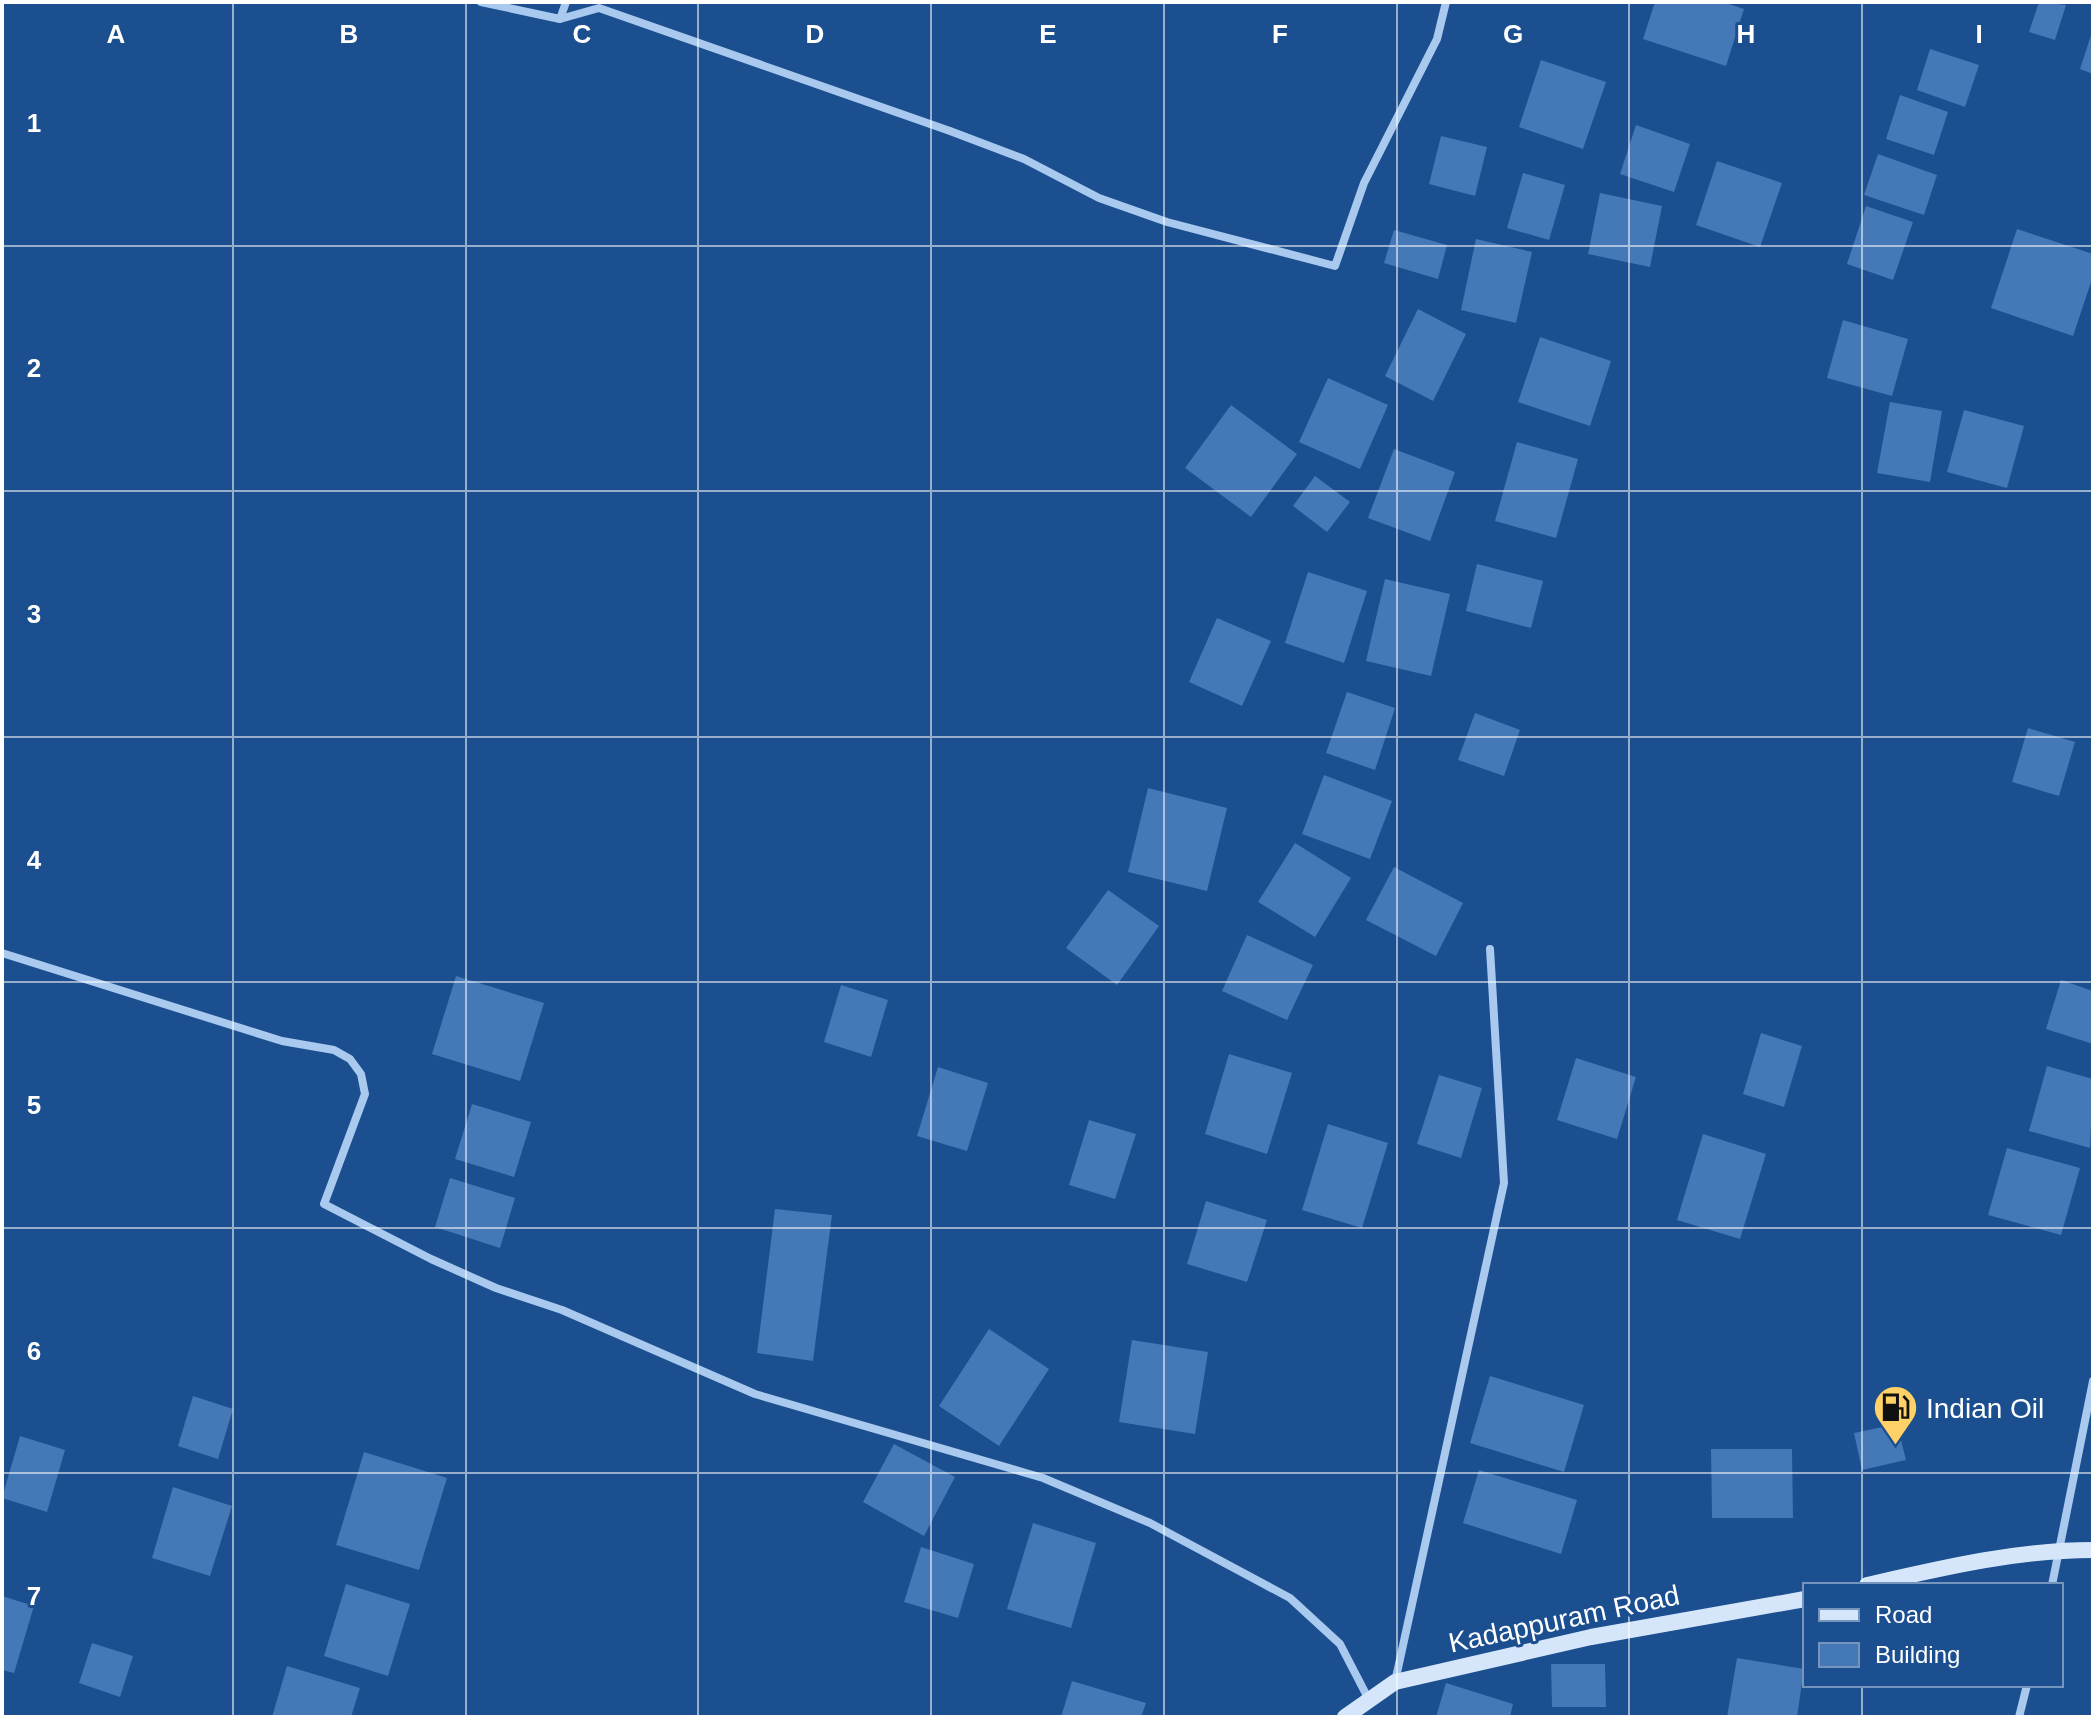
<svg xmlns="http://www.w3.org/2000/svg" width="2095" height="1719" viewBox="0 0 2095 1719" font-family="Helvetica,sans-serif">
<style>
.building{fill:#4478b7}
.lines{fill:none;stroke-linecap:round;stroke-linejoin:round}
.minor{stroke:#a9c9ee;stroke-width:8}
.secondary{stroke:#d6e6fa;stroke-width:16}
.grid{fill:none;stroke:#fff;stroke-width:2;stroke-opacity:0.55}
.labels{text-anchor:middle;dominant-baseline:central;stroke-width:6;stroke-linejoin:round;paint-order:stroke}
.poi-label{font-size:28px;fill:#fff;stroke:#1b4f8f;text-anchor:start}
.street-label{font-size:28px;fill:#fff;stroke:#1b4f8f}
.grid-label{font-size:26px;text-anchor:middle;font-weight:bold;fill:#fff;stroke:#1b4f8f;stroke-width:6;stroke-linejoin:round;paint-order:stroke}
</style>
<rect width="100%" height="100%" fill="#1b4f8f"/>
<!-- building -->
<g class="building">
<polygon points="1655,2 1723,2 1744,9 1726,66 1643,39"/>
<polygon points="2039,2 2066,5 2055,40 2029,32"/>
<polygon points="2092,32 2093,32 2093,74 2080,69"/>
<polygon points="1930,49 1979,65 1965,107 1917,90"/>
<polygon points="1541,60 1606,82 1583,149 1519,127"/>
<polygon points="1900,95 1948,112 1934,155 1886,139"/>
<polygon points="1636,125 1690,144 1674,192 1620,174"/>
<polygon points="1441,136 1487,147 1475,196 1429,184"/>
<polygon points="1878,154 1937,175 1924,215 1864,195"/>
<polygon points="1717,161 1782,183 1760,247 1696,225"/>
<polygon points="1523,173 1565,185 1549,240 1507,228"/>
<polygon points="1600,193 1662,206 1650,267 1588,254"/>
<polygon points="1866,206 1913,222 1893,280 1847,264"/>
<polygon points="2017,229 2093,254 2093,276 2073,336 1991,308"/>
<polygon points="1394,230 1447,245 1438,279 1384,263"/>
<polygon points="1476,239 1532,252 1516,323 1461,310"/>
<polygon points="1418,309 1466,334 1433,401 1385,376"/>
<polygon points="1843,320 1908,339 1892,396 1827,378"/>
<polygon points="1540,337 1611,361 1590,426 1518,402"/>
<polygon points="1328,378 1388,405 1360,469 1299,442"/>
<polygon points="1890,402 1942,411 1930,482 1877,473"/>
<polygon points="1231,405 1297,454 1251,517 1185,468"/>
<polygon points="1964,410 2024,426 2007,488 1947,472"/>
<polygon points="1517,442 1578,459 1556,538 1495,521"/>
<polygon points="1394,449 1455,472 1430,541 1368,518"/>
<polygon points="1315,476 1350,502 1327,532 1293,506"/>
<polygon points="1477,564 1543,581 1531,628 1466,611"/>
<polygon points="1308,572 1367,591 1344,663 1285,643"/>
<polygon points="1385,579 1450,594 1431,676 1366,661"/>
<polygon points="1217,618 1271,641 1242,706 1189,682"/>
<polygon points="1347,692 1395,708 1375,770 1326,753"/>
<polygon points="1475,713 1520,730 1504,776 1458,760"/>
<polygon points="2028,728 2075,742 2059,796 2012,782"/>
<polygon points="1324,775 1392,801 1370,859 1302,834"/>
<polygon points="1148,788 1227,808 1207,891 1128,872"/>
<polygon points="1295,843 1351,878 1315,937 1258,902"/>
<polygon points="1394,867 1463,903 1436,956 1366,920"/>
<polygon points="1108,890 1159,926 1117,985 1066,948"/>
<polygon points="1247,935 1313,965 1287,1020 1222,991"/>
<polygon points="456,976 544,1003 520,1081 432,1054"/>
<polygon points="2061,980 2093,991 2093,1044 2046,1029"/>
<polygon points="841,985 888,1000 871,1057 824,1042"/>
<polygon points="1761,1033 1802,1046 1784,1107 1743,1094"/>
<polygon points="1229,1054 1292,1073 1267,1154 1205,1134"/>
<polygon points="1576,1058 1636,1077 1617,1139 1557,1120"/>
<polygon points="2047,1066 2093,1079 2090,1148 2029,1131"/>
<polygon points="938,1067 988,1083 967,1151 917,1136"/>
<polygon points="1439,1075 1482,1088 1461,1158 1417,1144"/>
<polygon points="472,1104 531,1122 514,1177 455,1159"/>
<polygon points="1089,1120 1136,1134 1115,1199 1069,1185"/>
<polygon points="1328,1124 1388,1143 1362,1228 1302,1210"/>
<polygon points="1703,1134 1766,1154 1740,1239 1677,1220"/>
<polygon points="2007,1148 2080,1168 2061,1235 1988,1215"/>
<polygon points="450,1178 515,1198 500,1248 435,1227"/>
<polygon points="1206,1201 1267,1220 1247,1282 1187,1264"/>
<polygon points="775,1209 832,1215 813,1361 757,1353"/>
<polygon points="989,1329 1049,1369 999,1446 939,1406"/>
<polygon points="1132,1340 1208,1352 1195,1434 1119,1422"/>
<polygon points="1490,1376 1584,1405 1564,1472 1470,1443"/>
<polygon points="193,1396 233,1409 218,1459 178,1446"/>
<polygon points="1897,1424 1906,1460 1862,1470 1854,1433"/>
<polygon points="20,1436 65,1450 47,1512 2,1498"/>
<polygon points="894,1444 955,1477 924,1536 863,1502"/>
<polygon points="1711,1449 1792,1449 1793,1518 1712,1518"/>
<polygon points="364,1452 447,1478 419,1570 336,1545"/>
<polygon points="1479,1470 1577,1500 1561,1554 1463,1523"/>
<polygon points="173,1487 232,1506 210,1576 152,1558"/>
<polygon points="1033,1523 1096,1543 1071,1628 1007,1609"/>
<polygon points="921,1547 974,1564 958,1618 904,1602"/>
<polygon points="346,1584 410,1604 388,1676 324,1656"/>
<polygon points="2,1596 34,1606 14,1673 2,1670"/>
<polygon points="92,1643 133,1656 120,1697 79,1683"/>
<polygon points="1737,1658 1804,1669 1797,1717 1727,1717"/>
<polygon points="1551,1664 1605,1664 1606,1707 1552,1707"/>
<polygon points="287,1666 360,1688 351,1717 272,1717"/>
<polygon points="1072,1681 1146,1703 1141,1717 1061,1717"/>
<polygon points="1446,1683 1513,1704 1510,1717 1436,1717"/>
</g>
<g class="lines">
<!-- minor -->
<g class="minor">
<polyline points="481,2 560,19 599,8 950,131 1024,159 1099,198 1167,222 1335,266 1364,183 1437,39 1446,2"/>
<polyline points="560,19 566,2"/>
<polyline points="2,953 282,1041 334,1050 350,1059 361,1074 365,1094 324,1204 431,1259 496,1288 562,1310 755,1394 1043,1478 1150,1523 1290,1598 1340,1644 1368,1698"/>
<polyline points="2052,1585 2093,1381"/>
<polyline points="1395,1682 1504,1183 1490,949"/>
<polyline points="2019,1717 2027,1685"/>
</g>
<!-- secondary -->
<g class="secondary">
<path d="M1867,1585c74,-17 149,-35 226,-35"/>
<polyline points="1345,1717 1395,1682 1591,1637 1805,1599"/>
</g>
</g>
<!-- grid -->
<path class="grid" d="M233,2v1715M466,2v1715M698,2v1715M931,2v1715M1164,2v1715M1397,2v1715M1629,2v1715M1862,2v1583M2,246h2091M2,491h2091M2,737h2091M2,982h2091M2,1228h2091M2,1473h2091M1862,1685v32"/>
<!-- icons -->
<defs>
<symbol id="fuel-pin" viewBox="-11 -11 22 30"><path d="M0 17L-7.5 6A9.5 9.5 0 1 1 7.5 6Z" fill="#ffd166" stroke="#1b4f8f"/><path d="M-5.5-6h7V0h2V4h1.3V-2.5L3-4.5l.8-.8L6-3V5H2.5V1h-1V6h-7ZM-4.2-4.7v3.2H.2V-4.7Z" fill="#111"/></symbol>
</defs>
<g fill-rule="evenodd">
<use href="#fuel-pin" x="1870" y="1382" width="51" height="69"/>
</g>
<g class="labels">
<!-- poi labels -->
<g class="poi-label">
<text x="1926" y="1408">Indian Oil</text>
</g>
<!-- street labels -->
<g class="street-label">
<text transform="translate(1564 1619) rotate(-12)">Kadappuram Road</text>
</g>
</g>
<g class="grid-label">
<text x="116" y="43">A</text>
<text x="349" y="43">B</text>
<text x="582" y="43">C</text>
<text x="815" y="43">D</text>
<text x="1048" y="43">E</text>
<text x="1280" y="43">F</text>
<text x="1513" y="43">G</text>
<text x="1746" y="43">H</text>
<text x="1979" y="43">I</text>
<text x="34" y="132">1</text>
<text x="34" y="377">2</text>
<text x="34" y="623">3</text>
<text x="34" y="869">4</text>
<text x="34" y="1114">5</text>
<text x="34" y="1360">6</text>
<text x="34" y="1605">7</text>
</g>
<!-- border -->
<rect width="2095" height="1719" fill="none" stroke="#ffffff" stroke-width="8"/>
<!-- legend -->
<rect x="1803" y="1583" width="260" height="104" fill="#1b4f8f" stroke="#7695bc" stroke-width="2"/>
<rect x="1819" y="1609" width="40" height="12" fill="#d6e6fa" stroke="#7695bc" stroke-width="2"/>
<text x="1875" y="1623" font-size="24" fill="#ffffff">Road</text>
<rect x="1819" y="1643" width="40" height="24" fill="#4478b7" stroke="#7695bc" stroke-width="2"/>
<text x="1875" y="1663" font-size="24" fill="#ffffff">Building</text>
</svg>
